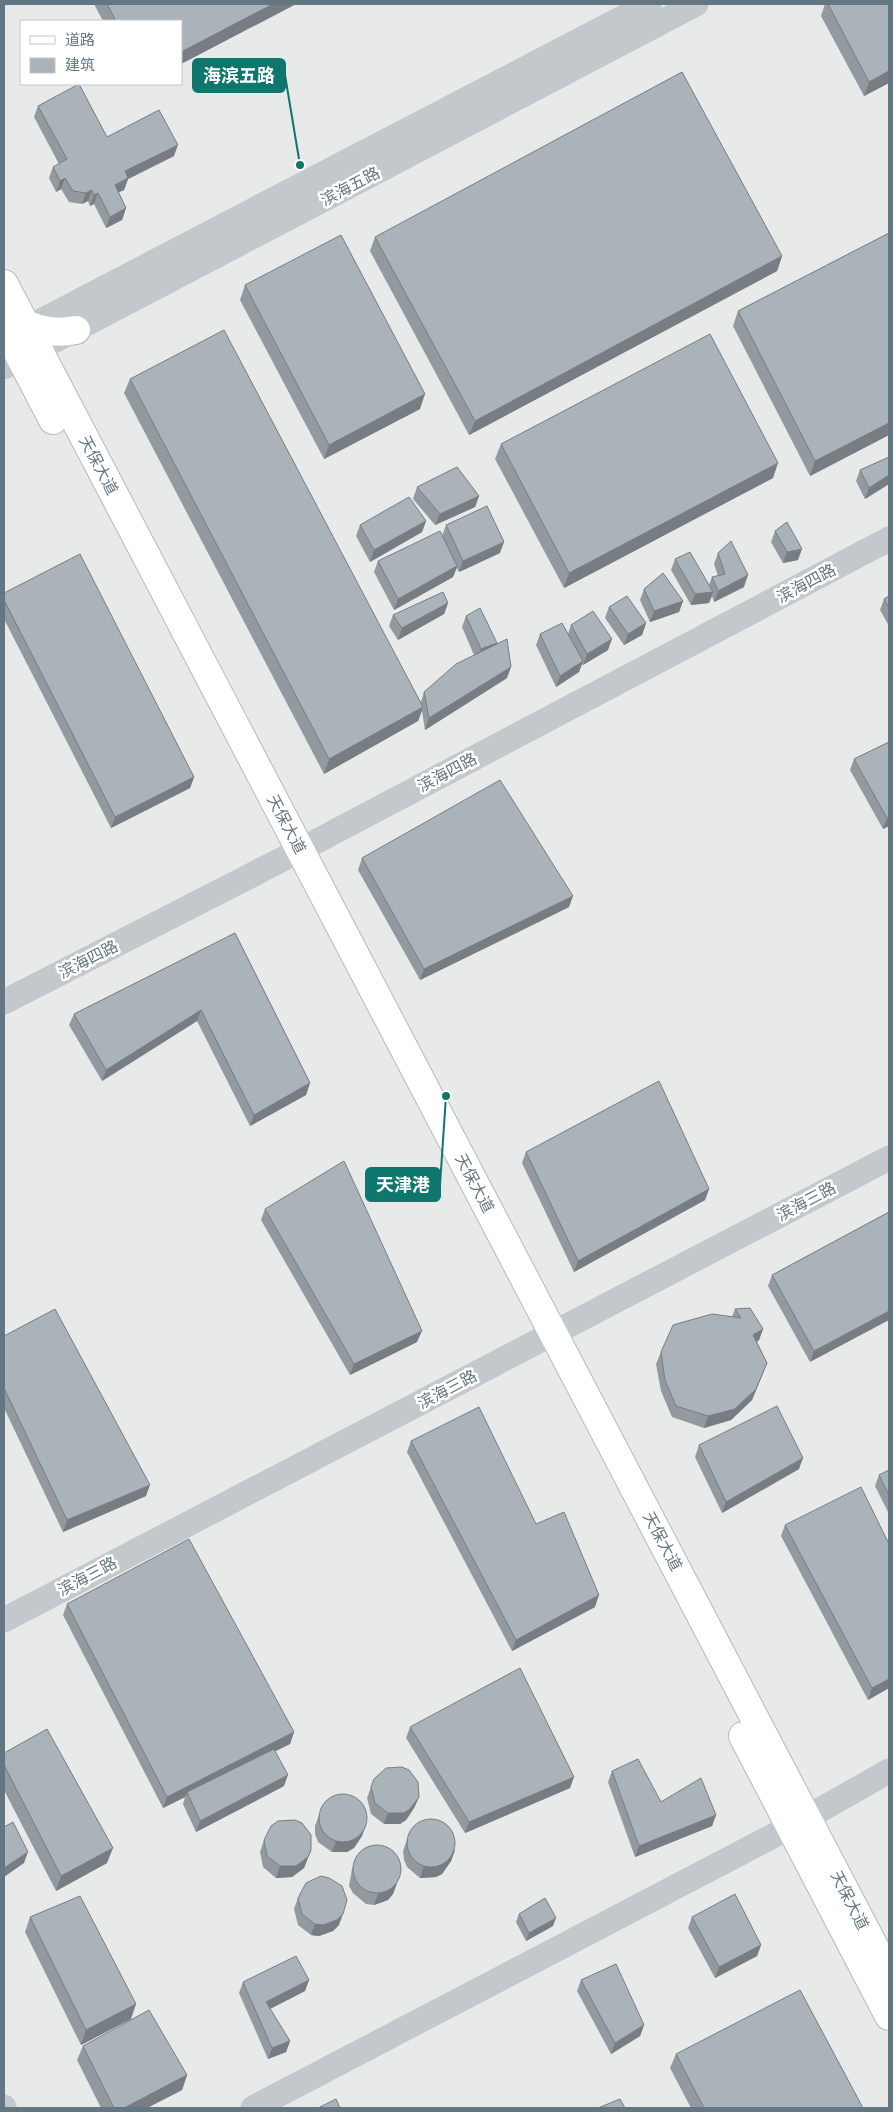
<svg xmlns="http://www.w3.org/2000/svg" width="893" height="2112" viewBox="0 0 893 2112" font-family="'PT Sans','Noto Sans SC',sans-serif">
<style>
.built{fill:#e8e9e9;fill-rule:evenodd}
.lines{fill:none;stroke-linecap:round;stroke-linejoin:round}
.major-casing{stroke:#b5babe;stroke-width:30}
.minor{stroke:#c3c8cc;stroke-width:25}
.major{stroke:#fff;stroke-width:28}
.wall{fill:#929a9f}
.shaded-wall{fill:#777d82}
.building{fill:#aab3b9;stroke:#777d82}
.labels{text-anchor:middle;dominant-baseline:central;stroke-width:5;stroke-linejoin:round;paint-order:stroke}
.street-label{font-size:16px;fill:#657683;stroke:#fff}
.leader{fill:none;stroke:#0f766e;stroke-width:2}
.callout-dot{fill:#0f766e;stroke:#fff;stroke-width:2}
.callout{fill:#0f766e;stroke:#0f766e;stroke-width:2}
.callout-label{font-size:18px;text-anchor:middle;font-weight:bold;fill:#fff}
</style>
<rect width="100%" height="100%" fill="#fafaf8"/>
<!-- built -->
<path class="built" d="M4,4h885v2104h-885zM21,21h160v63h-160z"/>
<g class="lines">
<defs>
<g id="major">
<polyline points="4,284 889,1975"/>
<path d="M17,319c18,12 38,15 59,11"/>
<polyline points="4,326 53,420"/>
<polyline points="743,1736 889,2016"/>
</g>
</defs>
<!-- major casing -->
<use href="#major" class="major-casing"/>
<!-- minor -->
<g class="minor">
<polyline points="18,333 649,4"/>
<polyline points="4,367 696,4"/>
<polyline points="4,1002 285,858 889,539"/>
<polyline points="4,1620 889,1158"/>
<polyline points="4,2107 4,2108"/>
<polyline points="253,2108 790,1827 889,1771"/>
</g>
<!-- major -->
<use href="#major" class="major"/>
</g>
<!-- wall -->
<g class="wall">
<polygon points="94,4 296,4 181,64 181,21 103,21"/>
<polygon points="825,4 889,4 889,83 864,96 821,16"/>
<polygon points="38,106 107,137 174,156 128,179 124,190 118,192 126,208 122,220 106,228 94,204 90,206 88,201 82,204 69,202 61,189 56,192 49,178 53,167 59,164 34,117"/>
<polygon points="889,233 889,435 810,476 733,326 738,311"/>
<polygon points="375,237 782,256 777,271 469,435 370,251"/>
<polygon points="245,285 420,409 324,459 240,300"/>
<polygon points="130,379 421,702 424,692 474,655 462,627 466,616 496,644 507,678 425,730 422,711 418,721 324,774 124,393"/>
<polygon points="501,444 773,478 564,588 495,459"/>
<polygon points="889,457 889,484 865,499 856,481 860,470"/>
<polygon points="417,487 479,496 475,507 435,525 413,499"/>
<polygon points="426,521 422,532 370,562 356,536 360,525"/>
<polygon points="446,525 500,553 459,572 457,568 453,577 394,610 374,572 378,561 442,536"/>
<polygon points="775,531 798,560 783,563 771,542"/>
<polygon points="718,553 744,587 714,602 712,596 709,603 691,605 671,570 675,559 709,585 712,577 718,576 714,564"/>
<polygon points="644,589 683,601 679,612 650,622 640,600"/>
<polygon points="4,593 194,777 190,788 111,828 4,619"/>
<polygon points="889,596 889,626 880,610 884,599"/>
<polygon points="448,603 444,614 398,640 389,626 393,615"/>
<polygon points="609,607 646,623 642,635 624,645 605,618"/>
<polygon points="571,625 608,650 583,665 582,664 579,672 556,687 536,645 540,634 568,634"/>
<polygon points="889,742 889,826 883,829 850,770 854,759"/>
<polygon points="362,858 569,907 420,980 358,870"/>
<polygon points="235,933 310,1083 306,1095 250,1126 197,1021 102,1081 69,1025 74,1014"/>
<polygon points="526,1152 709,1189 705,1200 574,1272 522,1163"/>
<polygon points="265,1209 417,1342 350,1375 261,1220"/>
<polygon points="889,1212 810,1362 768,1286 772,1275"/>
<polygon points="735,1309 763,1329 759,1340 757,1342 767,1363 752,1400 731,1420 704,1428 672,1417 661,1391 656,1364 661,1352 732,1317"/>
<polygon points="4,1336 146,1496 63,1532 4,1408"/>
<polygon points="411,1441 536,1524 595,1607 512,1651 407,1452"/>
<polygon points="699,1445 799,1469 722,1513 695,1457"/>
<polygon points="889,1470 889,1514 875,1486 879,1475"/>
<polygon points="785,1525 889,1688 868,1700 781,1536"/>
<polygon points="67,1604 294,1732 290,1744 275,1751 284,1786 196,1832 183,1804 185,1797 163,1808 63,1615"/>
<polygon points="410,1727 570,1788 465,1833 406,1738"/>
<polygon points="4,1753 107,1863 56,1891 4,1790"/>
<polygon points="612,1771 661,1802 716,1815 712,1826 635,1857 608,1782"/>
<polygon points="374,1779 419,1797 414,1808 406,1820 400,1824 384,1824 371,1814 367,1798"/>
<polygon points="319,1815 362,1836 354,1848 347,1852 332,1852 318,1842 315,1834 315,1826"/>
<polygon points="264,1840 311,1850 304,1868 292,1877 276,1878 263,1867 260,1852"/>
<polygon points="407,1840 455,1850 451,1861 442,1874 436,1877 420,1878 407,1867 404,1860 403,1851"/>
<polygon points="356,1858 397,1883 393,1894 388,1900 374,1905 366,1904 353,1893 349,1886 352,1869"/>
<polygon points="298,1898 339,1925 333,1931 319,1936 311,1935 298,1925 294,1909"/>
<polygon points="519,1914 553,1926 526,1941 516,1922"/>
<polygon points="30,1917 131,2019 81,2045 25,1932"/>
<polygon points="692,1917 761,1945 757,1956 715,1978 688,1928"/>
<polygon points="309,1980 305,1991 270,2009 290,2041 286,2052 268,2059 239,1993 243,1982"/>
<polygon points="581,1980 644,2025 640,2036 611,2054 577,1991"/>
<polygon points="83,2046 187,2075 182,2090 147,2108 101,2108 77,2060"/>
<polygon points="676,2054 863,2108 691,2108 670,2068"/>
</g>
<!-- shaded-wall -->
<g class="shaded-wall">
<polygon points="273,4 296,4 181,64 181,52"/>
<polygon points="889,71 889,83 864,96 869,82"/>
<polygon points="178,145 174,156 128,179 124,190 111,196 115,185 125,171"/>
<polygon points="65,178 61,189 56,192 60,181"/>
<polygon points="92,190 88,201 82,204 86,193"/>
<polygon points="98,193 94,204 90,206 94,195"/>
<polygon points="126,208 122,220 106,228 110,217"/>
<polygon points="782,256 777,271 469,435 475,421"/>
<polygon points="425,394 420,409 324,459 329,445"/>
<polygon points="889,423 889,435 810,476 815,461"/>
<polygon points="778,463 773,478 564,588 569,573"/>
<polygon points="889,475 889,484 865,499 869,488"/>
<polygon points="479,496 475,507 435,525 440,514"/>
<polygon points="426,521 422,532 370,562 374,550"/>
<polygon points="504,542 500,553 459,572 463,561"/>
<polygon points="802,549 798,560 783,563 787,552"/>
<polygon points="457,566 453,577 394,610 398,599"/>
<polygon points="748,575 744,587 714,602 718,591"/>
<polygon points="713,592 709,603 691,605 695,594"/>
<polygon points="683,601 679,612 650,622 654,611"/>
<polygon points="448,603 444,614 398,640 402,628"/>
<polygon points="646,623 642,635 624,645 628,634"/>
<polygon points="612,639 608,650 583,665 587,654"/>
<polygon points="497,643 493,654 477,661 481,649"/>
<polygon points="583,661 579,672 556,687 560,676"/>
<polygon points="511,667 507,678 425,730 429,718"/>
<polygon points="423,707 418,721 324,774 329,759"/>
<polygon points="194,777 190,788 111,828 115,817"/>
<polygon points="889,817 889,826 883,829 887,818"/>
<polygon points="573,896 569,907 420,980 424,969"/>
<polygon points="201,1010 197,1021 102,1081 106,1070"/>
<polygon points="310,1083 306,1095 250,1126 254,1115"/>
<polygon points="709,1189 705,1200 574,1272 578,1261"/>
<polygon points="889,1311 889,1320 810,1362 814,1351"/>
<polygon points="763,1329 759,1340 749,1346 753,1335"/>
<polygon points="422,1331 417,1342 350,1375 354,1364"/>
<polygon points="767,1363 752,1400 731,1420 704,1428 708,1416"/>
<polygon points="803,1458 799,1469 722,1513 726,1502"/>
<polygon points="150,1485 146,1496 63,1532 67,1520"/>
<polygon points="599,1595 595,1607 512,1651 516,1640"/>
<polygon points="889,1679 889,1688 868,1700 872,1688"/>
<polygon points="294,1732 290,1744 188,1795 187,1792 185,1797 163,1808 167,1797"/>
<polygon points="288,1775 284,1786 196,1832 200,1821"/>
<polygon points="574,1777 570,1788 465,1833 469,1822"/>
<polygon points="419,1797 414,1808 406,1820 400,1824 384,1824 388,1813"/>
<polygon points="716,1815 712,1826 635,1857 639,1846"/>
<polygon points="366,1825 362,1836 354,1848 347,1852 332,1852 336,1841"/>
<polygon points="113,1848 107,1863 56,1891 61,1876"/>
<polygon points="311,1850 304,1868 292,1877 276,1878 280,1866"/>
<polygon points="455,1850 451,1861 442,1874 436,1877 420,1878 424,1866"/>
<polygon points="28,1852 24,1863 4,1877 4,1868"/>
<polygon points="397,1883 393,1894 388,1900 374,1905 378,1894"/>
<polygon points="343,1914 339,1925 333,1931 319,1936 311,1935 315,1924"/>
<polygon points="556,1918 553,1926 526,1941 529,1933"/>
<polygon points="761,1945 757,1956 715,1978 719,1967"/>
<polygon points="309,1980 305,1991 262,2013 266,2002"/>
<polygon points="136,2004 131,2019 81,2045 86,2030"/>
<polygon points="644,2025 640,2036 611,2054 615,2043"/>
<polygon points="290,2041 286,2052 268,2059 272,2048"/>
<polygon points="187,2075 182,2090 147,2108 124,2108"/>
</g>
<!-- building -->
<g class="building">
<polygon points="107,4 273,4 181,52 181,21 116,21"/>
<polygon points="828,4 889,4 889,71 869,82"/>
<polygon points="682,72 782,256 475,421 375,237"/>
<polygon points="79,84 107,137 159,110 178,145 125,171 128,178 115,185 126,208 110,217 98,193 94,195 92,190 86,193 73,191 65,178 60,181 53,167 67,159 38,106"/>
<polygon points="889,233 889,423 815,461 738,311"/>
<polygon points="341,235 425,394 329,445 245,285"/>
<polygon points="224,330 423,707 329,759 130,379"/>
<polygon points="710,334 778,463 569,573 501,444"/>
<polygon points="889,457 889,475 869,488 860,470"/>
<polygon points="457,467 479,496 440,514 417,487"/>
<polygon points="409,497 426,521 374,550 360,525"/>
<polygon points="487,506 504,542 463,561 446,525"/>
<polygon points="787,522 802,549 787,552 775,531"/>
<polygon points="440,531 457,566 398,599 378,561"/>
<polygon points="731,541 748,575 718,591 712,577 725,574 718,553"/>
<polygon points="690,552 713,592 695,594 675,559"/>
<polygon points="80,554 194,777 115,817 4,600 4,593"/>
<polygon points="663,573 683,601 654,611 644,589"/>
<polygon points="443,592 448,603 402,628 393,615"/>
<polygon points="627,596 646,623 628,634 609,607"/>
<polygon points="889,596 889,608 884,599"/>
<polygon points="480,608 497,643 481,649 466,616"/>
<polygon points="593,611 612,639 587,654 571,625"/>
<polygon points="562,623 583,661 560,676 540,634"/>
<polygon points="507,639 511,667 429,718 424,692 456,664"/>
<polygon points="889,742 889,817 887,818 854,759"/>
<polygon points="500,780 573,896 424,969 362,858"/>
<polygon points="235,933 310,1083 254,1115 201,1010 106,1070 74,1014"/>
<polygon points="659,1081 709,1189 578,1261 526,1152"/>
<polygon points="344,1161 422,1331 354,1364 265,1209"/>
<polygon points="889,1212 889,1311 814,1351 772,1275"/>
<polygon points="750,1308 763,1329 753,1335 767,1363 756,1389 735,1409 708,1416 676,1406 665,1380 661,1352 673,1325 712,1314 741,1318 735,1309"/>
<polygon points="55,1309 150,1485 67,1520 4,1388 4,1336"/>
<polygon points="777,1406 803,1458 726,1502 699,1445"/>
<polygon points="479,1407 536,1524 564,1512 599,1595 516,1640 411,1441"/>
<polygon points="889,1470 889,1495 879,1475"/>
<polygon points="861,1487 889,1544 889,1679 872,1688 785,1525"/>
<polygon points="189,1539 294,1732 167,1797 67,1604"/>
<polygon points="520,1668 574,1777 469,1822 410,1727"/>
<polygon points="47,1729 113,1848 61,1876 4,1765 4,1753"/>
<polygon points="274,1749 288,1775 200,1821 187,1792"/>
<polygon points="638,1759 661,1802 701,1778 716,1815 639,1846 612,1771"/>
<polygon points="402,1767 409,1770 418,1782 419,1797 410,1809 404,1813 388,1813 375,1803 371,1787 374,1779 386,1768"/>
<circle cx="343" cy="1818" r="24"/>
<circle cx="431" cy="1843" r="24"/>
<polygon points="295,1820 302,1823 311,1835 311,1850 308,1857 296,1866 280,1866 267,1856 264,1840 271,1826 278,1821"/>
<polygon points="13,1822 28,1852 4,1868 4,1827"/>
<circle cx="377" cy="1869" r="24"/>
<polygon points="321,1876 329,1878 342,1886 347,1900 343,1914 337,1920 323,1925 315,1924 302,1914 298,1898 306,1883"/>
<polygon points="735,1894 761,1945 719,1967 692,1917"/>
<polygon points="80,1896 136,2004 86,2030 30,1917"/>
<polygon points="545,1898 556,1918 529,1933 519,1914"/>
<polygon points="296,1956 309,1980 266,2002 290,2041 272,2048 243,1982"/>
<polygon points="616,1964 644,2025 615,2043 581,1980"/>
<polygon points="800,1990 863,2108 704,2108 676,2054"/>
<polygon points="149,2010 187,2075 124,2108 114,2108 83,2046"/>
<polygon points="336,2099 340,2108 318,2108"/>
<polygon points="620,2099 625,2108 598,2108"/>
</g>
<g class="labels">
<!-- street labels -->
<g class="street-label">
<text transform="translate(350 186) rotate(-28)">滨海五路</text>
<text transform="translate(99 465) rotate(62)">天保大道</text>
<text transform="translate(806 583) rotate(-28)">滨海四路</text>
<text transform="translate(447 772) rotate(-28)">滨海四路</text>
<text transform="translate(287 824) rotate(62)">天保大道</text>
<text transform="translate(88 959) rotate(-27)">滨海四路</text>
<text transform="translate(475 1183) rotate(62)">天保大道</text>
<text transform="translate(806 1201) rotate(-28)">滨海三路</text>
<text transform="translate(447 1389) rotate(-28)">滨海三路</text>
<text transform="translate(663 1541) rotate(62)">天保大道</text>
<text transform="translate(87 1576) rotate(-28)">滨海三路</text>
<text transform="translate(850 1900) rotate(63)">天保大道</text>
</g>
</g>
<!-- callouts -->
<path class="leader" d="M300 165L285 75M446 1096L440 1185"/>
<g class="callout-dot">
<circle cx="300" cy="165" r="5"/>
<circle cx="446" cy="1096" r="5"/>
</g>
<g class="callout">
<rect x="193" y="59" width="92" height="33" rx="5"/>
<rect x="366" y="1168" width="74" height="33" rx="5"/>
</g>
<g class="callout-label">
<text x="239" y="82">海滨五路</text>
<text x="403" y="1191">天津港</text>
</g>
<!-- border -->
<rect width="893" height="2112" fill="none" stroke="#657683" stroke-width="10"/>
<!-- legend -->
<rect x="20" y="20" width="162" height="65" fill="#ffffff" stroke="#c1c8cd"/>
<rect x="30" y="36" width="25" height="8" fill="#ffffff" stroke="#c1c8cd"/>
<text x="65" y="45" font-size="15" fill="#657683">道路</text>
<rect x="30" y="58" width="25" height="15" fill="#aab3b9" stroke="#c1c8cd"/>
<text x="65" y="70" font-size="15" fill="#657683">建筑</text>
</svg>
